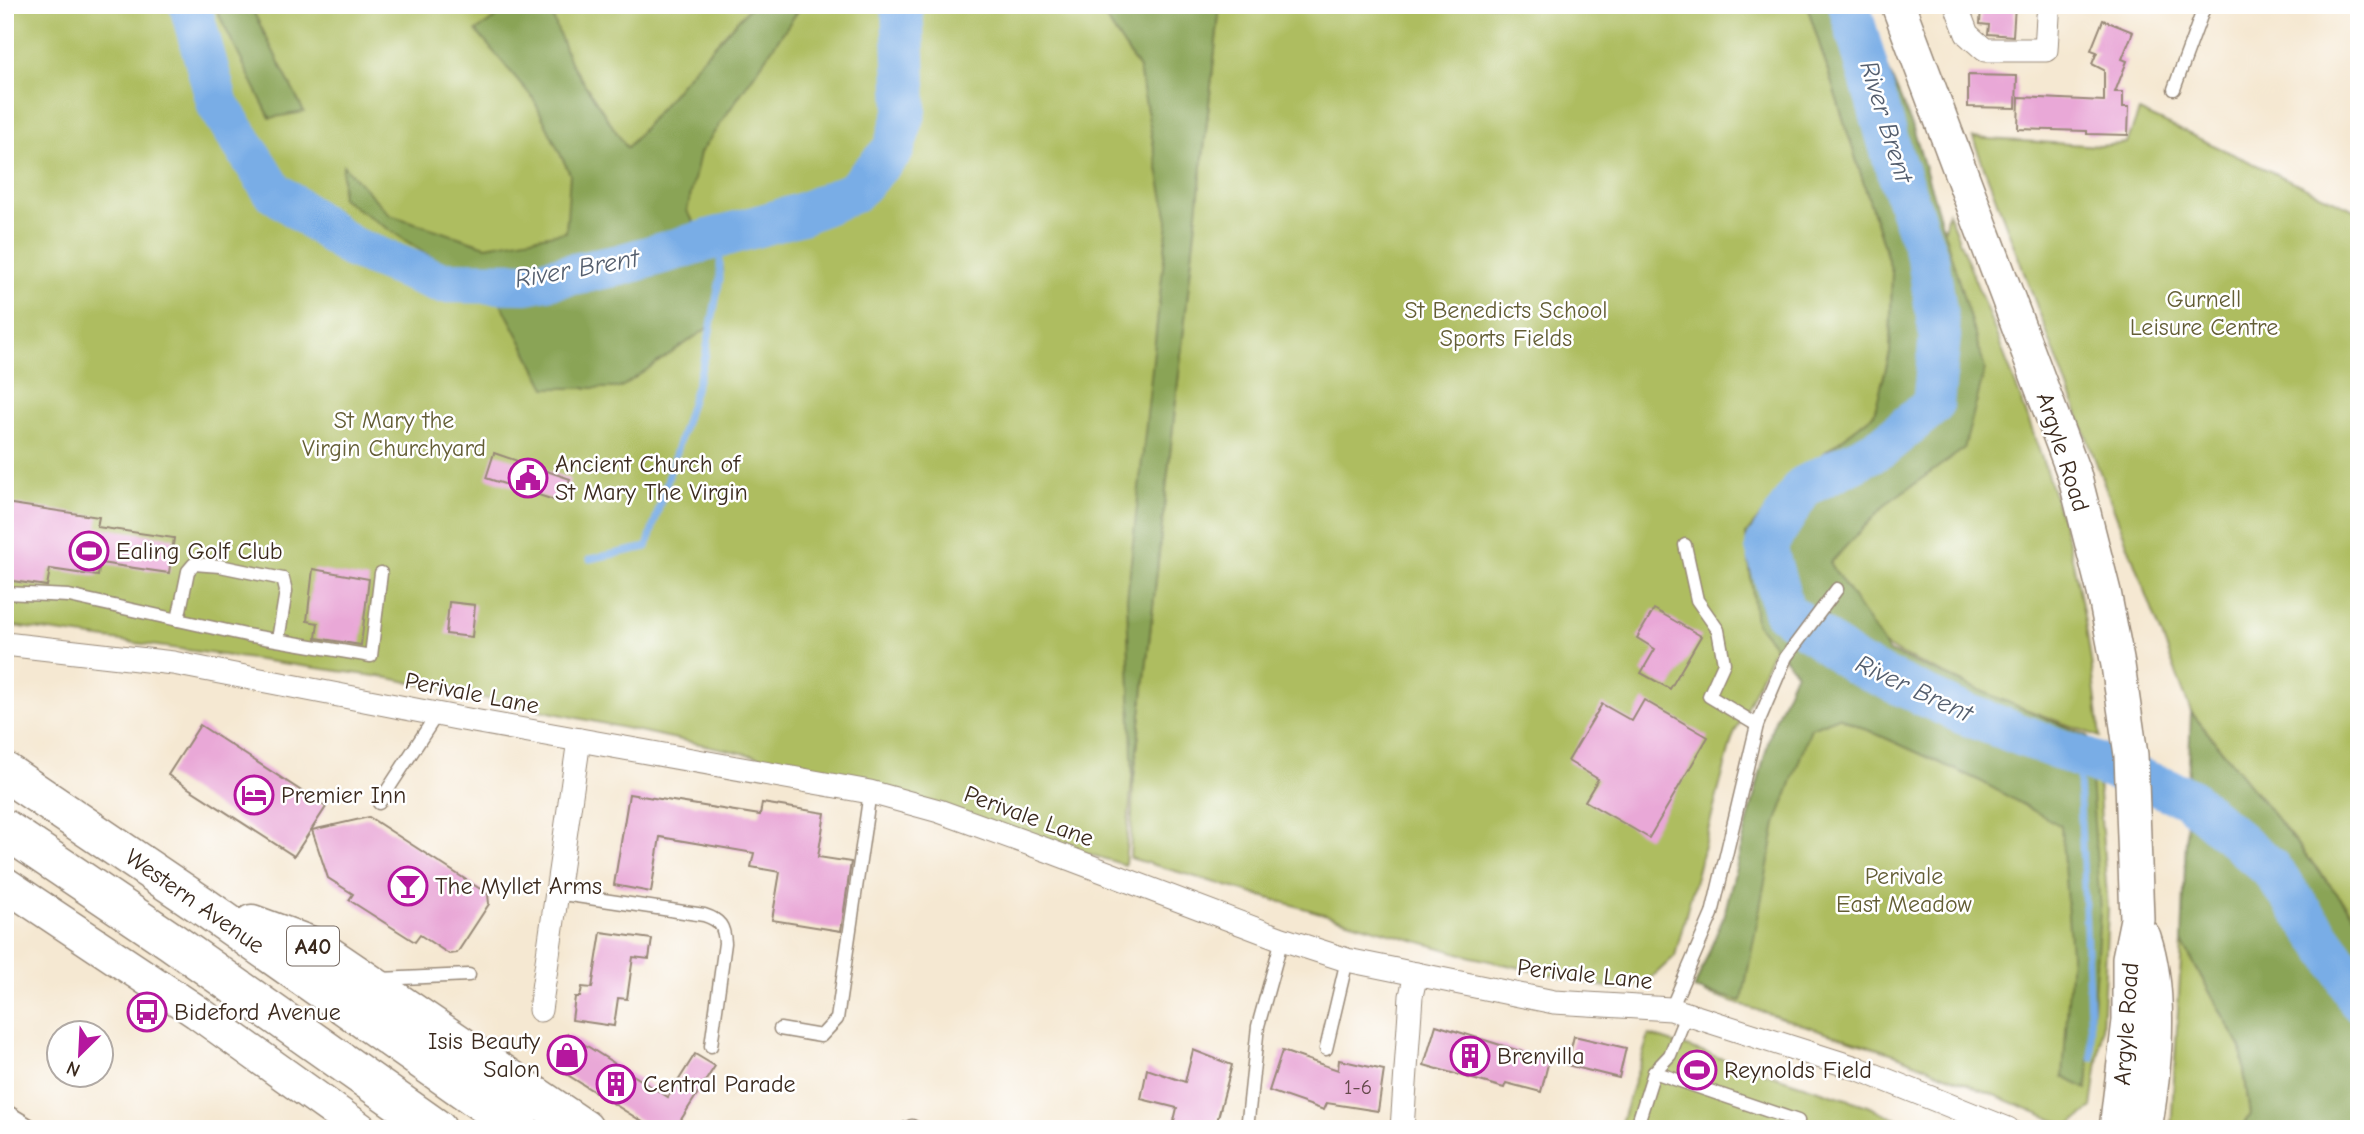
<svg xmlns="http://www.w3.org/2000/svg" width="2364" height="1134" viewBox="0 0 2364 1134" font-family="'Comic Neue',sans-serif">
<style>
.green{fill:#aebd60;stroke:#74743f;stroke-width:2}
.forest{fill:#8aa456;stroke:#62673a;stroke-width:2}
.lines{fill:none;stroke-linecap:round;stroke-linejoin:round}
.stream{stroke:#79ade6;stroke-width:7}
.river{stroke:#79ade6;stroke-width:42}
.building{fill:#e9a8d7}
.lane-casing{stroke:#988978;stroke-width:15}
.street-casing{stroke:#988978;stroke-width:25}
.secondary-casing{stroke:#988978;stroke-width:36}
.highway-casing{stroke:#988978;stroke-width:41}
.lane{stroke:#fff;stroke-width:12}
.street{stroke:#fff;stroke-width:23}
.secondary{stroke:#fff;stroke-width:33}
.highway{stroke:#fff;stroke-width:38}
.labels{text-anchor:middle;dominant-baseline:central;stroke-width:5;stroke-linejoin:round;paint-order:stroke}
.number-label{font-size:21px;fill:#664a4c}
.shield{fill:#fff;stroke:#766a62;stroke-width:2}
.shield-label{font-size:23px;font-weight:bold;fill:#3b2a1e}
.park-label{font-size:24px;fill:#635d35;stroke:#fff}
.street-label{font-size:24px;fill:#3b2a1e;stroke:#fff}
.poi-label{font-size:24px;fill:#3b2a1e;stroke:#fff;text-anchor:start}
.water-label{font-size:26px;font-style:italic;fill:#545e6e;stroke:#fff}
</style>
<rect width="100%" height="100%" fill="#fff"/>
<filter id="ink" filterUnits="userSpaceOnUse"><feTurbulence type="fractalNoise" baseFrequency=".0143" numOctaves="2"/><feDisplacementMap in="SourceGraphic" scale="14" xChannelSelector="R" yChannelSelector="G"/><feConvolveMatrix kernelMatrix="1 2 1 2 8 2 1 2 1" color-interpolation-filters="sRGB"/></filter>
<filter id="wash" filterUnits="userSpaceOnUse"><feTurbulence type="fractalNoise" baseFrequency=".00686" numOctaves="4" result="noise"/><feDisplacementMap in="SourceGraphic" scale="28" xChannelSelector="R" yChannelSelector="G"/><feGaussianBlur stdDeviation="1.57" result="paint"/><feColorMatrix in="noise" values="0 0 0 0 0 0 0 0 0 0 0 0 0 0 0 0 0 1.4 0 .05"/><feComposite in="paint" operator="in"/></filter>
<g filter="url(#wash)">
<rect width="100%" height="100%" fill="#f5e8d2"/>
<!-- green -->
<g class="green">
<polygon points="5,5 1180,5 1192,26 1125,865 780,761 389,678 5,625"/>
<polygon points="1220,5 1807,5 1892,272 1890,353 1874,414 1791,479 1775,646 1732,739 1675,956 1649,980 1619,990 1472,957 1130,858 1133,786"/>
<polygon points="2139,111 2359,212 2359,921 2191,712 1973,138 2101,146 2127,143"/>
<path d="M1948,212c43,109 88,217 120,330 17,64 25,129 32,195l-104,-39 -98,-45 -64,-39 -19,-94 73,-35z"/>
<polygon points="1799,664 2016,762 2098,781 2108,909 2102,1030 2092,1108 2069,1126 1897,1055 1704,993 1728,921"/>
<polygon points="2182,943 2241,1048 2250,1115 2240,1129 2171,1129"/>
<polygon points="1649,1035 1865,1105 1920,1129 1619,1129"/>
</g>
<!-- forest -->
<g class="forest">
<polygon points="214,5 250,5 304,112 270,118"/>
<polygon points="514,5 548,5 570,62 627,148 699,62 752,5 802,5 700,153 687,211 723,268 712,325 620,388 546,388 501,303 341,198 343,165 390,215 486,246 566,232 570,174 533,98 476,31"/>
<polygon points="1097,5 1220,5 1133,786 1127,599 1168,221 1139,69"/>
<polygon points="1807,5 1865,5 1868,21 1913,128 1985,369 1964,449 1887,503 1830,563 1889,652 2088,736 2100,911 2087,1089 2063,1077 2071,954 2061,826 1980,781 1839,717 1811,728 1776,824 1742,1001 1694,989 1724,915 1772,727 1796,672 1756,623 1746,534 1791,479 1874,414 1890,353 1892,272"/>
<polygon points="2191,712 2359,921 2359,1129 2240,1129 2250,1115 2241,1048 2182,942"/>
</g>
<g class="lines">
<!-- stream -->
<g class="stream">
<polyline points="590,559 647,547 705,357 720,279 720,237"/>
<polyline points="2078,757 2092,1058"/>
</g>
<!-- river -->
<g class="river">
<polyline points="190,5 218,105 273,191 351,247 440,282 527,283 620,265 801,214 854,192 893,150 906,110 902,5"/>
<polyline points="1849,5 1893,158 1928,259 1940,336 1933,405 1883,446 1803,487 1766,546 1784,611 1857,665 1962,713 2187,797 2270,868 2335,957 2359,1001"/>
</g>
</g>
<g id="blocks">
<!-- building -->
<g class="building">
<polygon points="1981,5 2015,5 2013,36 1988,34 1989,25 1980,24"/>
<polygon points="2103,20 2133,32 2122,59 2127,61 2115,92 2123,92 2123,107 2129,107 2128,135 2087,134 2087,131 2018,129 2019,97 2104,101 2104,70 2092,64 2097,52 2091,50"/>
<polygon points="1968,75 2017,76 2016,108 1968,107"/>
<polygon points="494,453 570,479 563,503 486,478"/>
<polygon points="5,503 99,517 97,527 174,538 169,573 100,563 98,576 50,569 47,586 5,580"/>
<polygon points="313,569 369,579 361,645 316,638 318,623 307,621"/>
<polygon points="449,602 475,605 472,637 446,634"/>
<polygon points="1654,609 1701,636 1670,689 1641,673 1655,649 1637,638"/>
<polygon points="1644,700 1708,737 1649,838 1585,801 1598,779 1568,761 1602,704 1632,721"/>
<polygon points="200,725 326,807 294,856 168,775"/>
<polygon points="629,794 760,815 762,803 825,813 818,857 851,862 841,931 772,920 780,872 751,867 754,853 660,837 651,892 614,885"/>
<polygon points="369,817 488,894 489,904 457,953 449,954 420,935 415,942 349,900 353,894 328,878 312,830"/>
<polygon points="601,932 652,939 649,959 633,957 627,999 618,998 614,1026 572,1020 575,997 580,997 582,987 592,988"/>
<polygon points="1436,1025 1549,1060 1541,1092 1506,1083 1504,1088 1424,1065"/>
<polygon points="568,1034 668,1097 695,1054 715,1066 675,1129 654,1129 563,1072 559,1057"/>
<polygon points="1574,1036 1626,1048 1619,1078 1567,1065"/>
<polygon points="1193,1050 1232,1065 1215,1129 1172,1129 1177,1108 1141,1099 1147,1069 1185,1082"/>
<polygon points="1282,1051 1338,1070 1339,1060 1384,1070 1378,1111 1327,1103 1324,1110 1269,1091"/>
</g>
</g>
</g>
<g filter="url(#ink)">
<use href="#blocks" fill-opacity="0" stroke="#988978" stroke-width="2"/>
<g class="lines">
<defs>
<g id="lane">
<polyline points="2174,89 2205,5"/>
<polyline points="1685,545 1697,600 1718,630 1724,663 1709,696 1757,725"/>
<polyline points="5,593 69,596 246,635 371,656 381,573"/>
<polyline points="178,620 188,571 194,564 220,566 283,579 286,591 278,640"/>
<polyline points="379,803 437,714"/>
<path d="M556,893l148,22c16,5 20,11 21,28l-14,103"/>
<polyline points="380,979 469,975"/>
<polyline points="1671,1009 1712,914 1757,725 1786,657 1837,589"/>
<polyline points="780,1029 821,1036 837,1019 870,792"/>
<polyline points="1326,1049 1347,960"/>
<polyline points="1654,1072 1798,1121"/>
<polyline points="5,1110 36,1129"/>
<polyline points="905,1129 912,1126 918,1129"/>
<polyline points="1247,1129 1258,1026 1282,939"/>
<polyline points="1636,1129 1654,1072 1670,1055 1687,1013"/>
</g>
<g id="street">
<polyline points="1956,5 1967,34 1985,50 2046,50 2048,16"/>
<polyline points="5,644 173,663 457,718 870,792 939,811 1047,850 1282,939 1347,960 1554,1002 1671,1009 1859,1069 2008,1129"/>
<polyline points="540,1010 579,740"/>
<polyline points="1402,1129 1411,996 1416,974"/>
</g>
<g id="secondary">
<polyline points="1898,5 2074,474 2104,592 2118,665 2131,755 2137,919 2129,958 2129,1021 2116,1129"/>
<polyline points="5,884 197,1012 360,1129"/>
<path d="M2144,937c19,56 11,134 1,192"/>
</g>
<g id="highway">
<polyline points="5,772 200,904 520,1129"/>
<polyline points="5,829 171,941 437,1129"/>
<polyline points="252,924 317,948 584,1129"/>
</g>
</defs>
<!-- lane casing -->
<use href="#lane" class="lane-casing"/>
<!-- street casing -->
<use href="#street" class="street-casing"/>
<!-- secondary casing -->
<use href="#secondary" class="secondary-casing"/>
<!-- highway casing -->
<use href="#highway" class="highway-casing"/>
<!-- lane -->
<use href="#lane" class="lane"/>
<!-- street -->
<use href="#street" class="street"/>
<!-- secondary -->
<use href="#secondary" class="secondary"/>
<!-- highway -->
<use href="#highway" class="highway"/>
</g>
</g>
<!-- icons -->
<defs>
<symbol id="civic-ring" viewBox="-11 -11 22 22"><circle r="9.5" fill="#fff" stroke="#b5179e" stroke-width="1.5"/><path d="M-.6-6.5H3V-4.5H.6V-3L4-1V1h2V6H-6V1h2V-1L-.6-3ZM-1.2 2.5V6h2.4V2.5Z" fill="#b5179e"/></symbol>
<symbol id="stadium-ring" viewBox="-11 -11 22 22"><circle r="9.5" fill="#fff" stroke="#b5179e" stroke-width="1.5"/><path d="M0-5a6.5 5 0 1 0 0 10a6.5 5 0 1 0 0-10ZM-3.5-1.8h7v3.6h-7Z" fill="#b5179e"/></symbol>
<symbol id="hotel-ring" viewBox="-11 -11 22 22"><circle r="9.5" fill="#fff" stroke="#b5179e" stroke-width="1.5"/><path d="M-6-4.5h1.5V1H6V5H4.5V3h-9V5H-6ZM-4 0a1.8 1.8 0 1 1 3.6 0ZM.5 0V-2.5h3Q6-2.5 6 0Z" fill="#b5179e"/></symbol>
<symbol id="bar-ring" viewBox="-11 -11 22 22"><circle r="9.5" fill="#fff" stroke="#b5179e" stroke-width="1.5"/><path d="M-6-5H6L.8 .8V4.5H3.5V6h-7V4.5H-.8V.8Z" fill="#b5179e"/></symbol>
<symbol id="bus-ring" viewBox="-11 -11 22 22"><circle r="9.5" fill="#fff" stroke="#b5179e" stroke-width="1.5"/><path d="M-5-6H5V4H4V6H2V4H-2V6H-4V4H-5ZM-3.5-4V0h7V-4ZM-3.5 1.2v1.5H-2V1.2ZM2 1.2v1.5H3.5V1.2Z" fill="#b5179e"/></symbol>
<symbol id="shop-ring" viewBox="-11 -11 22 22"><circle r="9.5" fill="#fff" stroke="#b5179e" stroke-width="1.5"/><path d="M-5-2.5h2.3a2.7 3.5 0 0 1 5.4 0H5L5.5 6h-11ZM-1.5-2.5h3a1.5 2.3 0 0 0-3 0Z" fill="#b5179e"/></symbol>
<symbol id="building-ring" viewBox="-11 -11 22 22"><circle r="9.5" fill="#fff" stroke="#b5179e" stroke-width="1.5"/><path d="M-4-6H4V6H1V3H-1V6H-4ZM-2.5-4.3h1.7v1.8h-1.7ZM.8-4.3h1.7v1.8H.8ZM-2.5-1h1.7V.8h-1.7ZM.8-1h1.7V.8H.8Z" fill="#b5179e"/></symbol>
</defs>
<g fill-rule="evenodd">
<use href="#civic-ring" x="506" y="456" width="44" height="44"/>
<use href="#stadium-ring" x="67" y="529" width="44" height="44"/>
<use href="#hotel-ring" x="232" y="773" width="44" height="44"/>
<use href="#bar-ring" x="386" y="864" width="44" height="44"/>
<use href="#bus-ring" x="125" y="990" width="44" height="44"/>
<use href="#shop-ring" x="545" y="1033" width="44" height="44"/>
<use href="#building-ring" x="1448" y="1034" width="44" height="44"/>
<use href="#stadium-ring" x="1675" y="1048" width="44" height="44"/>
<use href="#building-ring" x="594" y="1062" width="44" height="44"/>
</g>
<g class="labels">
<!-- number labels -->
<g class="number-label">
<text x="1358" y="1087">1-6</text>
</g>
<!-- shield labels -->
<rect class="shield" x="287" y="926.5" width="52" height="39" rx="5"/>
<g class="shield-label">
<text x="313" y="946">A40</text>
</g>
<!-- park labels -->
<g class="park-label">
<text x="2204" y="299">Gurnell<tspan x="2204" dy="28">Leisure Centre</tspan></text>
<text x="1506" y="310">St Benedicts School<tspan x="1506" dy="28">Sports Fields</tspan></text>
<text x="394" y="420">St Mary the<tspan x="394" dy="28">Virgin Churchyard</tspan></text>
<text x="1904" y="876">Perivale<tspan x="1904" dy="28">East Meadow</tspan></text>
</g>
<!-- street labels -->
<g class="street-label">
<text transform="translate(2063 452) rotate(72)">Argyle Road</text>
<text transform="translate(472 693) rotate(11)">Perivale Lane</text>
<text transform="translate(1029 816) rotate(20)">Perivale Lane</text>
<text transform="translate(195 901) rotate(35)">Western Avenue</text>
<text transform="translate(1585 974) rotate(6)">Perivale Lane</text>
<text transform="translate(2126 1024) rotate(-86)">Argyle Road</text>
</g>
<!-- poi labels -->
<g class="poi-label">
<text x="555" y="464">Ancient Church of<tspan x="555" dy="28">St Mary The Virgin</tspan></text>
<text x="116" y="551">Ealing Golf Club</text>
<text x="281" y="795">Premier Inn</text>
<text x="435" y="886">The Myllet Arms</text>
<text x="174" y="1012">Bideford Avenue</text>
<text x="540" y="1041" text-anchor="end">Isis Beauty<tspan x="540" dy="28">Salon</tspan></text>
<text x="1497" y="1056">Brenvilla</text>
<text x="1724" y="1070">Reynolds Field</text>
<text x="643" y="1084">Central Parade</text>
</g>
<!-- water labels -->
<g class="water-label">
<text transform="translate(1886 122) rotate(73)">River Brent</text>
<text transform="translate(577 269) rotate(-10)">River Brent</text>
<text transform="translate(1914 689) rotate(25)">River Brent</text>
</g>
</g>
<!-- margin -->
<rect width="2364" height="1134" fill="none" stroke="#fff" stroke-width="28"/>
<!-- north arrow -->
<g transform="translate(80 1054) rotate(204)"><circle r="33" fill="#ffffff" stroke="#b1aaa5" stroke-width="2"/>
<path d="M0-5L12 26L0 18L-12 26Z" fill="#b5179e"/>
<text y="-10" font-size="19" font-weight="bold" text-anchor="middle" fill="#3b2a1e">N</text>
</g>
</svg>
